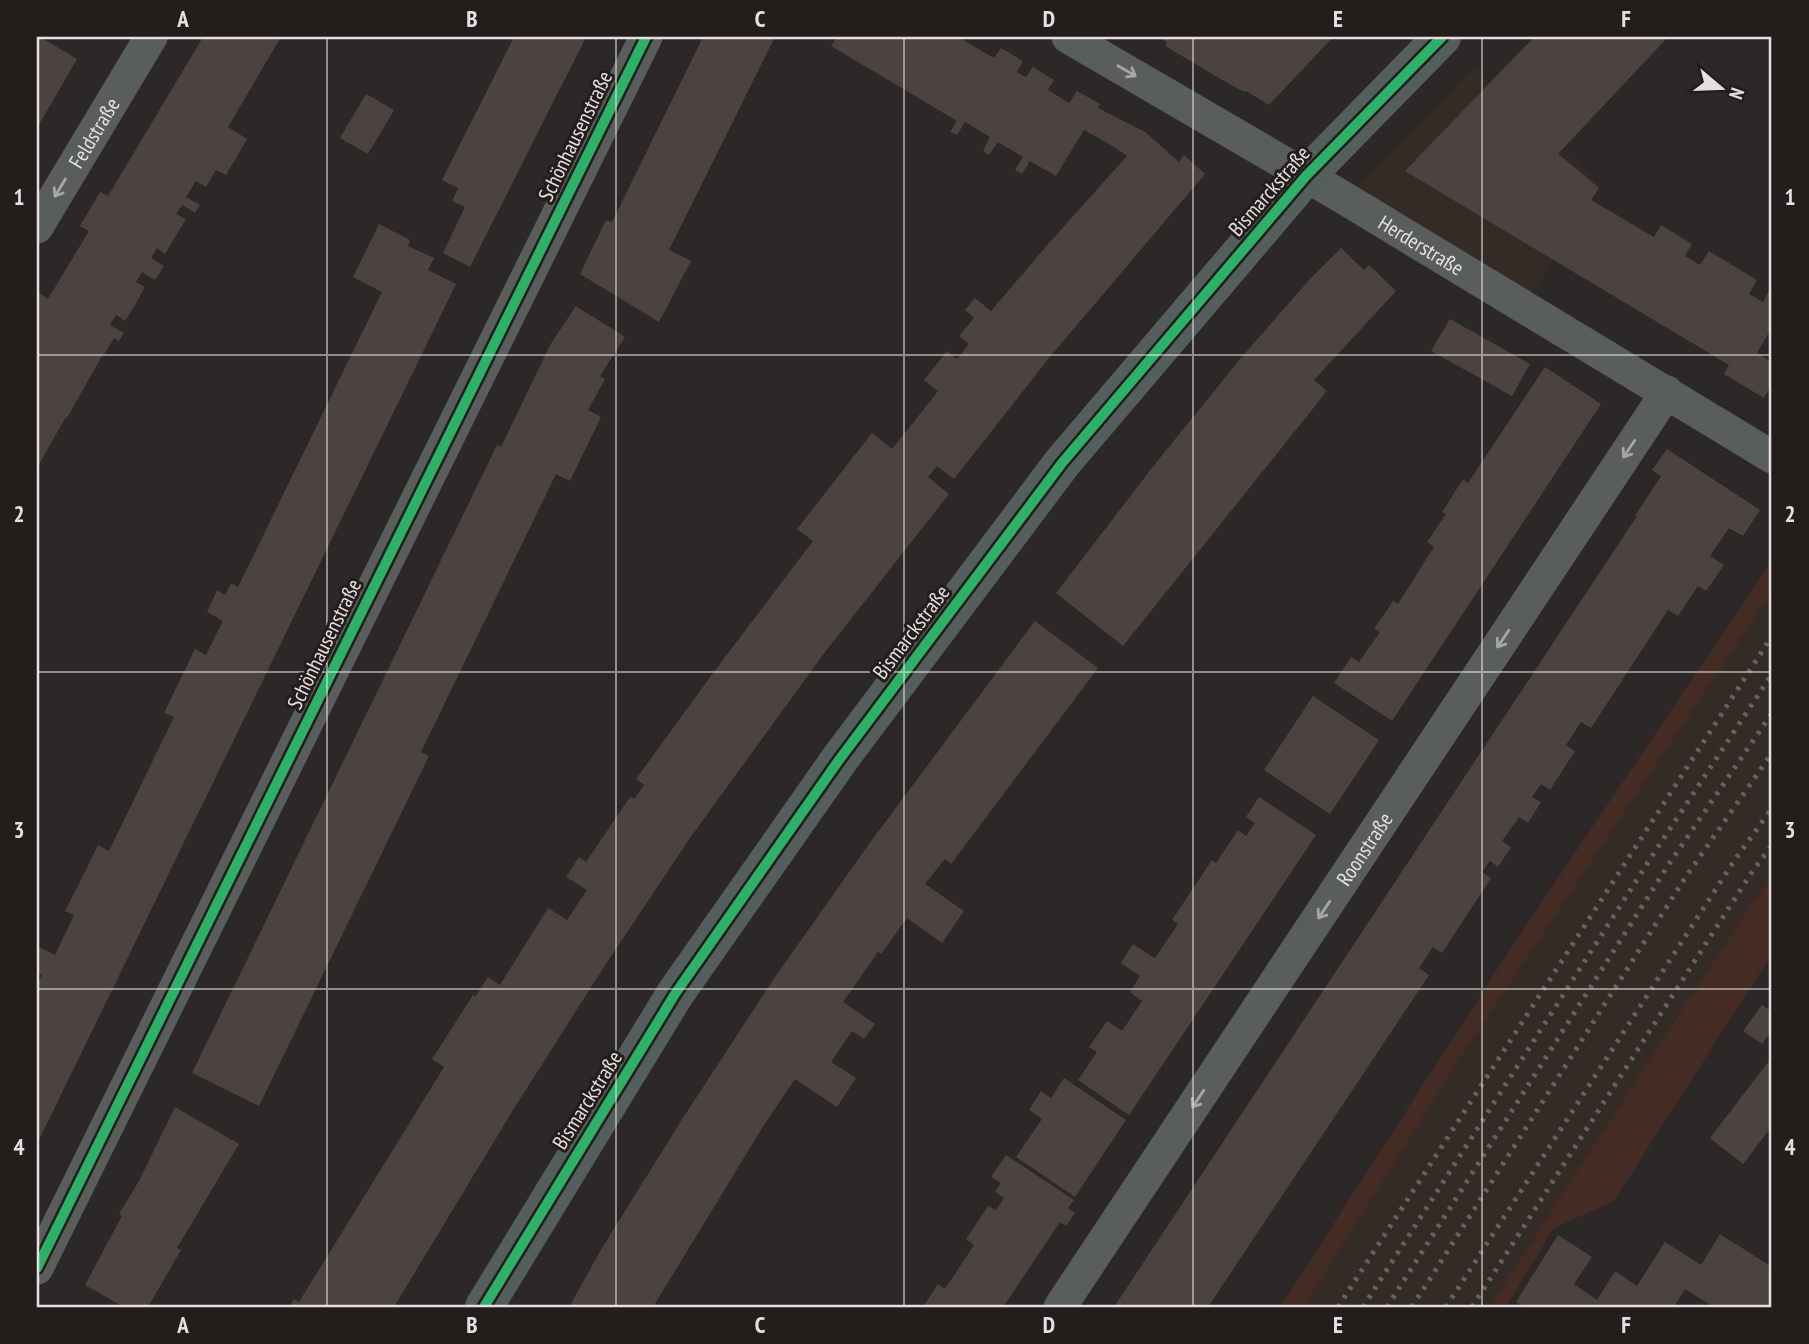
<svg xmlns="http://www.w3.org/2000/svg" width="1809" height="1344" viewBox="0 0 1809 1344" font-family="'PT Sans Narrow',sans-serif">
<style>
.built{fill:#352b26}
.green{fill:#442b23}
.building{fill:#4c4340}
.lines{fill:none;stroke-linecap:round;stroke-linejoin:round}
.minor{stroke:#595e5c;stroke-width:33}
.primary{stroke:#545e5c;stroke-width:38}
.rail{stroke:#616462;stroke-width:5;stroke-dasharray:3.5 7;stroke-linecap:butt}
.cycleway-casing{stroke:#231d1b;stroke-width:15}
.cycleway{stroke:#2db169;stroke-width:10}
.oneway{stroke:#a7a6a5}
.grid{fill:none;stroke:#e6e1e0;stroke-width:2;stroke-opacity:0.55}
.labels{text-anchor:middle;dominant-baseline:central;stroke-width:6;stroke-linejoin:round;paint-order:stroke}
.street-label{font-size:21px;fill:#e6e1e0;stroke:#231d1b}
.neatline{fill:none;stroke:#e6e1e0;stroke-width:2.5}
.grid-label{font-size:23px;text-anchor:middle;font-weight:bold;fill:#e6e1e0}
</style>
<rect width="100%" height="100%" fill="#2b2827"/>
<!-- built -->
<g class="built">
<polygon points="1474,68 1600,185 1531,296 1352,191"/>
<polygon points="1772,592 1772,877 1755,898 1575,1174 1490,1307 1302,1307 1459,1060"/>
</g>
<!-- green -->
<g class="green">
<polygon points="1772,560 1772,592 1459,1060 1303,1307 1280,1307 1511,948"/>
<polygon points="1772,877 1772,954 1614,1201 1554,1228 1506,1307 1490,1307 1575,1174 1755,898"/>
</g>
<!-- building -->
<g class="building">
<polygon points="37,37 40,37 77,59 37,128"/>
<polygon points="203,37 281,37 228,127 247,139 226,175 216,170 206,187 196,181 186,197 200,205 195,213 182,205 176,214 186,219 165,254 157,248 151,258 164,266 155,280 142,272 136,282 145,287 135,305 125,321 116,315 110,325 124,333 119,341 114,338 104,355 103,354 67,418 66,417 48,448 37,469 37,294 38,292 48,299 89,231 80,226 100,192 108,196"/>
<polygon points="514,37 586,37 470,267 443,253 465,207 452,201 458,188 442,180"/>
<polygon points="703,37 775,37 669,250 691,261 659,322 580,274 606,220 612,222"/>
<polygon points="837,37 958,37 994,58 1001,48 1023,61 1017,72 1026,77 1033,67 1054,80 1048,90 1069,103 1077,91 1100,104 1098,108 1145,132 1179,162 1184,155 1205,174 1049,358 954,479 937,466 928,477 949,494 825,652 690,838 602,970 513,1110 394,1307 289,1307 294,1299 299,1302 444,1067 432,1059 473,995 475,997 488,977 500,985 548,908 567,920 587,890 566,877 579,857 586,862 630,797 634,799 644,785 636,779 716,669 813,541 797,529 872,433 892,449 924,409 938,391 924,380 947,351 957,359 969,344 959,336 974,318 965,310 975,298 991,311 1049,243 1127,156 1111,145 1084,130 1056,176 1030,161 1022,174 1015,170 1023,157 998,142 989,155 983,151 990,137 965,122 957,135 950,132 957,121 831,46"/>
<polygon points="1158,37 1333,37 1269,105 1246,91 1245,92 1231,85 1165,46 1167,42"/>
<polygon points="1534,37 1668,37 1558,154 1599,188 1591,200 1654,237 1661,225 1692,244 1685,256 1700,265 1709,251 1757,280 1749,294 1763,302 1770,289 1772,290 1772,327 1757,353 1772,362 1772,384 1764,398 1724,374 1729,365 1405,171"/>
<polygon points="366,94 394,110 368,154 340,138"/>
<polygon points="379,224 410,240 408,246 434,258 428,270 456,284 37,1144 37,985 42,975 37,973 37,946 55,955 74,915 65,911 81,880 98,845 109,851 174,717 164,713 195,649 206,655 223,621 207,612 217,590 225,595 231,583 238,587 382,292 353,277"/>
<polygon points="1341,248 1364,270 1369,265 1396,291 1314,380 1327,391 1123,646 1056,593 1155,464 1241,358 1310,279"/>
<polygon points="576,306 625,337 600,376 605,379 588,410 601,417 570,481 556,474 421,752 429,756 259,1106 192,1073 497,445 501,447 550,345"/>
<polygon points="1450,319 1530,364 1512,396 1431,351"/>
<polygon points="1545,367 1601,404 1392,721 1334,683 1351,657 1359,662 1380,632 1374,629 1393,601 1398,604 1434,547 1427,542 1446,514 1442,512 1463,479 1468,483"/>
<polygon points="1667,449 1760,510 1743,536 1729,528 1710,556 1724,565 1706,591 1698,586 1678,616 1668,610 1591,728 1581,722 1566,745 1575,751 1550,790 1541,784 1532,797 1541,802 1528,823 1519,817 1502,841 1511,847 1498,867 1490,861 1482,872 1491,878 1442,953 1433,947 1419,968 1429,975 1208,1307 1114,1307 1637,516 1635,516 1661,476 1652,470"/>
<polygon points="1035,621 1098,668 951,864 945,859 925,884 964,911 942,943 907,918 881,954 878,952 843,1002 875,1024 864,1039 852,1031 831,1062 856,1078 837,1107 795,1079 764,1125 653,1307 569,1307 602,1248 681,1121 775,977 869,844"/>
<polygon points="1313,696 1379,740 1330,814 1264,770"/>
<polygon points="1259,797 1316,835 1129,1115 1078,1080 1097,1052 1089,1047 1107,1021 1122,1031 1142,1001 1130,992 1140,976 1121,963 1133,944 1155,958 1178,924 1172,920 1212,860 1216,863 1238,830 1246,836 1255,823 1246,817"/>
<polygon points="1762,1005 1772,1012 1772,1030 1762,1044 1743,1031"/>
<polygon points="1772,1057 1772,1126 1743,1164 1710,1138"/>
<polygon points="1064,1078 1126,1120 1075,1197 1016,1157 1042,1119 1029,1110 1041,1091 1051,1098"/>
<polygon points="175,1107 239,1144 177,1248 181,1250 148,1307 124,1307 85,1285 122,1216 119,1214 139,1181"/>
<polygon points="1006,1155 1074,1200 1068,1208 1075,1213 1066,1226 1060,1222 1003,1307 923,1307 938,1284 945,1289 974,1245 966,1239 988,1206 996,1210 1004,1198 995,1192 1001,1183 991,1177"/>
<polygon points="1720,1234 1772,1267 1772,1299 1767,1307 1738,1307 1736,1306 1735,1307 1714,1307 1685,1289 1674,1307 1524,1307 1516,1302 1558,1235 1592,1257 1574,1284 1597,1300 1615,1271 1637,1286 1665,1242 1701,1265"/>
</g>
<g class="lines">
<!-- minor -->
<g class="minor">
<path id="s1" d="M1068,37l271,158 433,262"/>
<path id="s2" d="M37,227l114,-190"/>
<polyline points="37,1268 646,37"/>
<path id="s3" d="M1060,1307l607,-915"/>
</g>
<!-- primary -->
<polyline class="primary" points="484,1307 675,994 839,760 1062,463 1306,176 1442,37"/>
<!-- rail -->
<g class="rail">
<polyline points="1338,1307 1772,636"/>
<polyline points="1363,1307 1656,850 1772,674"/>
<polyline points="1387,1307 1669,864 1772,713"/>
<polyline points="1412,1307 1685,878 1772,753"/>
<polyline points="1446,1307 1732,864 1772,808"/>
<polyline points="1472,1307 1752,872 1772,845"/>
</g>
<defs>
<g id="cycleway">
<polyline points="37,1268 646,37"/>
<polyline points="484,1307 675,994 839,760 1062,463 1306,176 1442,37"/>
</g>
</defs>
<!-- cycleway casing -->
<use href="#cycleway" class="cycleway-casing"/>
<!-- cycleway -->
<use href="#cycleway" class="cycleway"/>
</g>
<!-- one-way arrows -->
<defs><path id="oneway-shaft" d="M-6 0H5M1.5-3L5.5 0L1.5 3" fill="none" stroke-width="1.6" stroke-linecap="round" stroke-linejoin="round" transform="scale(1.75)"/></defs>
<g class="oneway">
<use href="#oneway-shaft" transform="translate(1127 71) rotate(30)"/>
<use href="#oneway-shaft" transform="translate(60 188) rotate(121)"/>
<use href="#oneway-shaft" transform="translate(1629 449) rotate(124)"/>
<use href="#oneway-shaft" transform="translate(1503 639) rotate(124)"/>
<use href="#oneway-shaft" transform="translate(1324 910) rotate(124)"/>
<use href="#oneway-shaft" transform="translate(1198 1099) rotate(124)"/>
</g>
<!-- grid -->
<path class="grid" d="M327,37v1270M616,37v1270M904,37v1270M1193,37v1270M1482,37v1270M37,355h1735M37,672h1735M37,989h1735"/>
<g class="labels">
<!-- street labels -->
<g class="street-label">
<text stroke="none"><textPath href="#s2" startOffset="110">Feldstraße</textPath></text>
<text transform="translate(575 136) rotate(-64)">Schönhausenstraße</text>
<text transform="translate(1269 191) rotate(-49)">Bismarckstraße</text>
<text stroke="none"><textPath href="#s1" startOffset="410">Herderstraße</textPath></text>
<text transform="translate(911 632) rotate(-53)">Bismarckstraße</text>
<text transform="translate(324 644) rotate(-64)">Schönhausenstraße</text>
<text stroke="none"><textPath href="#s3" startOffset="550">Roonstraße</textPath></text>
<text transform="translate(587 1100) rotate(-58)">Bismarckstraße</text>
</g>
</g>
<!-- border -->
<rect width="1809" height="1344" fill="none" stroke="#231d1b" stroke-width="77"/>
<!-- north arrow -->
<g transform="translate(1721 88) rotate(109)" stroke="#231d1b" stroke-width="5" paint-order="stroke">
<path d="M0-5L12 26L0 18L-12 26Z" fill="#e6e1e0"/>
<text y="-10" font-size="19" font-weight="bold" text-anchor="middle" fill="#e6e1e0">N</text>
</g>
<rect x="38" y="38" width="1732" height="1268" class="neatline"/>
<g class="grid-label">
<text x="183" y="27">A</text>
<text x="472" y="27">B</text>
<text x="760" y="27">C</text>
<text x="1049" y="27">D</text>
<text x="1338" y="27">E</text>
<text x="1626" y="27">F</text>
<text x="19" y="205">1</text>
<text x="1790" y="205">1</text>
<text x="19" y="522">2</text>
<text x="1790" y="522">2</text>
<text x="19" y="838">3</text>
<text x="1790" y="838">3</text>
<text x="19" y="1155">4</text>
<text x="1790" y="1155">4</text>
<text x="183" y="1333">A</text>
<text x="472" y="1333">B</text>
<text x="760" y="1333">C</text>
<text x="1049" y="1333">D</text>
<text x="1338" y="1333">E</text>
<text x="1626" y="1333">F</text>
</g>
</svg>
